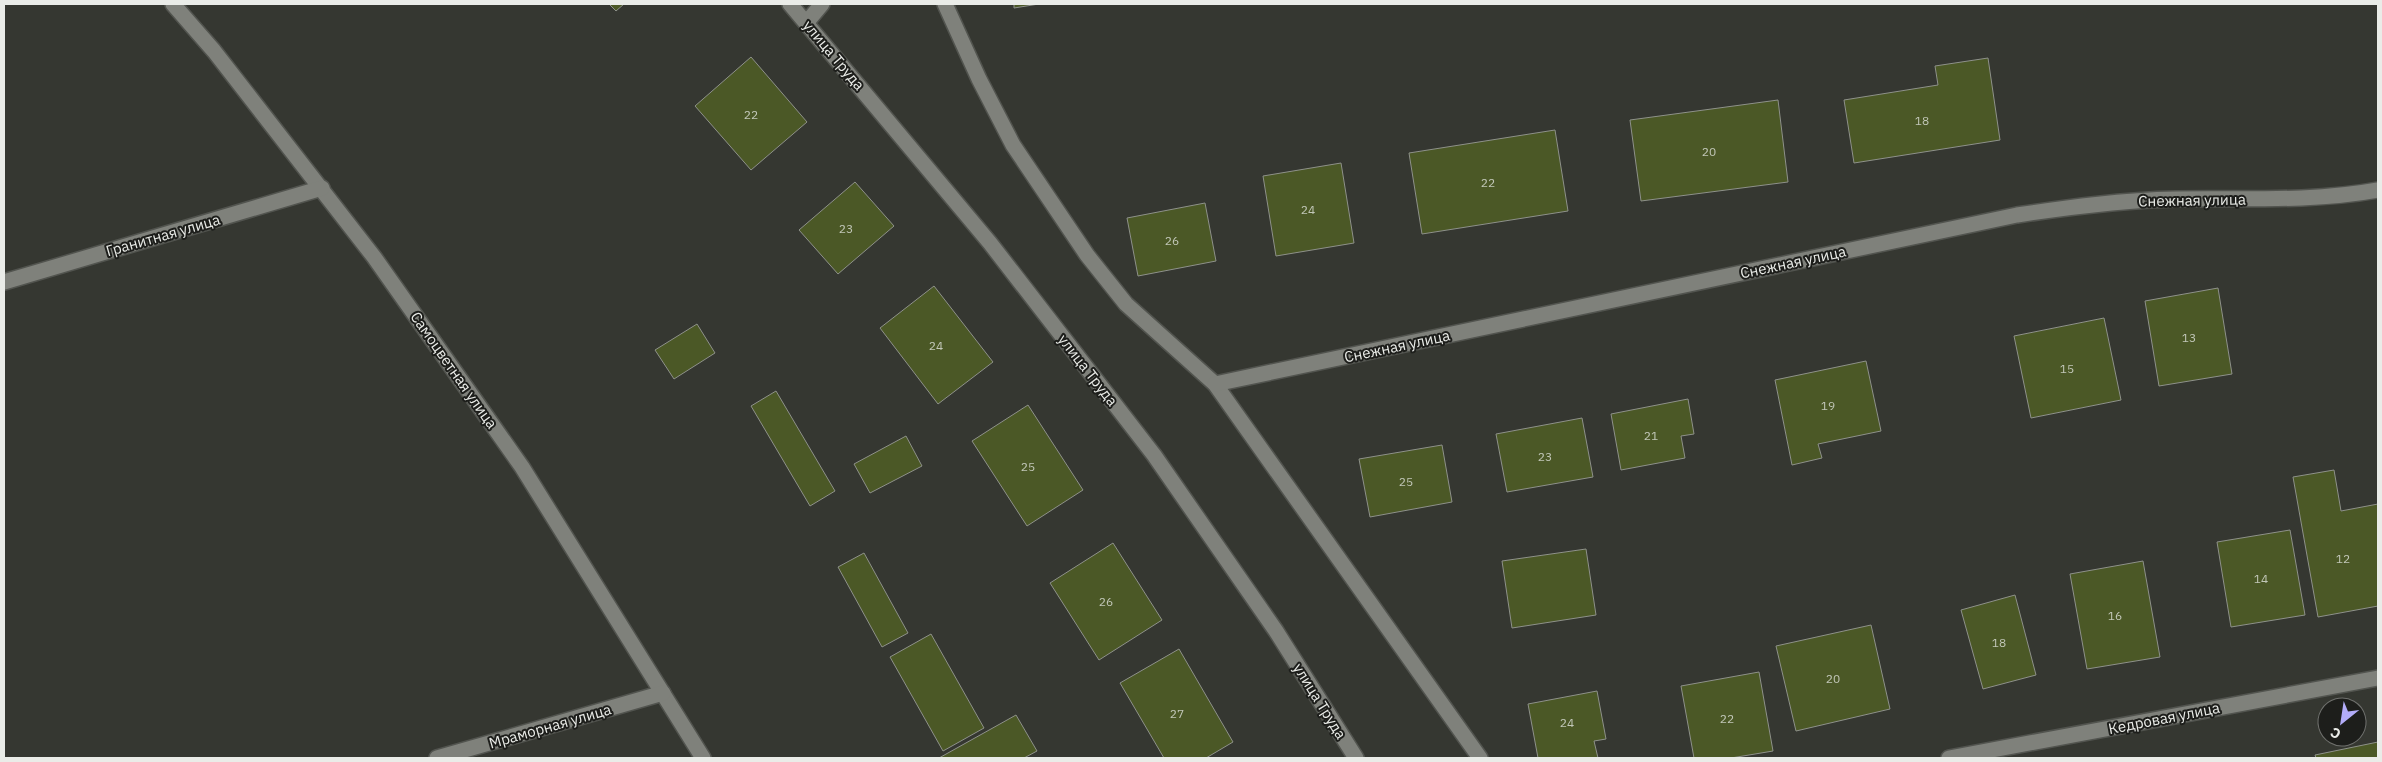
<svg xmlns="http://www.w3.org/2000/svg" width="2382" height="762" viewBox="0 0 2382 762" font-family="'IBM Plex Sans',sans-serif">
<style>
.building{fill:#4b5826;stroke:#8e918a}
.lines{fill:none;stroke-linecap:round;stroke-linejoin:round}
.minor-casing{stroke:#52544f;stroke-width:18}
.minor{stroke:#7f817b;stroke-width:15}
.labels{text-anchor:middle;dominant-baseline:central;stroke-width:4;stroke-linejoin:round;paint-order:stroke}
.number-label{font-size:12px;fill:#c2c7b8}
.street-label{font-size:15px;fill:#eaece8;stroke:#1d1e1b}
</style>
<rect width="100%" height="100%" fill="#353731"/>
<!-- building -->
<g class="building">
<polygon points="609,4 624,4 616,11"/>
<polygon points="1014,4 1039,4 1014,8"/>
<polygon points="751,57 807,122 751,170 695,106"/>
<polygon points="1988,58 2000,140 1854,163 1844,100 1938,85 1935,66"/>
<polygon points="1778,100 1788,182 1641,201 1630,120"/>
<polygon points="1555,130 1568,211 1422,234 1409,153"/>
<polygon points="1341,163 1354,243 1276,256 1263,176"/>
<polygon points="855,182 894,226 838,274 799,230"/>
<polygon points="1205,203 1216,261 1138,276 1127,218"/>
<polygon points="934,286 993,362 938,404 880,328"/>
<polygon points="2218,288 2232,374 2159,386 2145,301"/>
<polygon points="2104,318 2121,400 2031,418 2014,336"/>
<polygon points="697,324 715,353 674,379 655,350"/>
<polygon points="1866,361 1881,431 1818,444 1822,458 1792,465 1775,380"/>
<polygon points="776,391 835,491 810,506 751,406"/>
<polygon points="1688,399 1694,434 1681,436 1685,458 1621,470 1611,414"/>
<polygon points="1028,405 1083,490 1027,526 972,441"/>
<polygon points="1582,418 1593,477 1507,492 1496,434"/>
<polygon points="906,436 922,466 870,493 854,464"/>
<polygon points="1442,445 1452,502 1370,517 1359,459"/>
<polygon points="2334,470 2341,511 2378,504 2378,606 2318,617 2293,477"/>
<polygon points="2290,530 2305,615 2231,627 2217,542"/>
<polygon points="1113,543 1162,620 1099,660 1050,583"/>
<polygon points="1586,549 1596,615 1512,628 1502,561"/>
<polygon points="864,553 908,633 882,647 838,567"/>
<polygon points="2143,561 2160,657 2087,669 2070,574"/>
<polygon points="2015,595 2036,675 1983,689 1961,610"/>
<polygon points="1871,625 1890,709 1796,731 1776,646"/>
<polygon points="931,634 984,728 943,751 890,657"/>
<polygon points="1179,649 1233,742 1206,758 1164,758 1120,683"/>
<polygon points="1759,672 1773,751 1731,758 1694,758 1681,686"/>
<polygon points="1597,691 1606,739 1594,741 1598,758 1538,758 1528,704"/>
<polygon points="1016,715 1037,751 1024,758 939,758"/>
<polygon points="2378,742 2378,758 2316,758 2315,755"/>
</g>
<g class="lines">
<defs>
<g id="minor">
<polyline points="173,4 214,51 374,257 522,467 703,758"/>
<polyline points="790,4 990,243 1154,455 1276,631 1356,758"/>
<polyline points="945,4 979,79 1013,145 1087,255 1126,304 1215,384 1480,758"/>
<polyline points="807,22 822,4"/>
<polyline points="4,282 322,188"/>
<path d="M1215,384l802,-169c53,-8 105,-15 159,-16 67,-1 136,3 202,-9"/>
<polyline points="437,758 663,693"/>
<polyline points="1949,758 2378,678"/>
</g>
</defs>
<!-- minor casing -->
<use href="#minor" class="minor-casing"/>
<!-- minor -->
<use href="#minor" class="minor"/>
</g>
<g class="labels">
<!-- number labels -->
<g class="number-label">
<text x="751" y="114">22</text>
<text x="1922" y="120">18</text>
<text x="1709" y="151">20</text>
<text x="1488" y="182">22</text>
<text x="1308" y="209">24</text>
<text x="846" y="228">23</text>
<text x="1172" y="240">26</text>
<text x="2189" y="337">13</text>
<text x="936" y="345">24</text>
<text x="2067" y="368">15</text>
<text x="1828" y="405">19</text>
<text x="1651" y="435">21</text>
<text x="1545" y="456">23</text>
<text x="1028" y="466">25</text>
<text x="1406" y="481">25</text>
<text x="2343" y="558">12</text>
<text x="2261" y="578">14</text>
<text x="1106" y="601">26</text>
<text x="2115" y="615">16</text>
<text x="1999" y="642">18</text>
<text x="1833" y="678">20</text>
<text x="1177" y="713">27</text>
<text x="1727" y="718">22</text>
<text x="1567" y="722">24</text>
</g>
<!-- street labels -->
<g class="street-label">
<text transform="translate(834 55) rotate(50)">улица Труда</text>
<text transform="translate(2192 200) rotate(-1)">Снежная улица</text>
<text transform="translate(163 235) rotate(-16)">Гранитная улица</text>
<text transform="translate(1793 262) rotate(-12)">Снежная улица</text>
<text transform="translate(1397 346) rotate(-12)">Снежная улица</text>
<text transform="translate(454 370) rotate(55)">Самоцветная улица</text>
<text transform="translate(1088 370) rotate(52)">улица Труда</text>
<text transform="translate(1320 701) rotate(58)">улица Труда</text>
<text transform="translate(2164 718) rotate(-11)">Кедровая улица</text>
<text transform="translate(550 726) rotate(-16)">Мраморная улица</text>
</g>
</g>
<!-- border -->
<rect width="2382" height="762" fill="none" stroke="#eaece8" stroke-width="10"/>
<!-- north arrow -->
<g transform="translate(2342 722) rotate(210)"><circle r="24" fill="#1d1e1b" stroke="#6f706d"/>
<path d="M0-4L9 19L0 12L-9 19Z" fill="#b3adf9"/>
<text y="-8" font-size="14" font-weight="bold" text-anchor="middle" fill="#eaece8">С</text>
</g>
</svg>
